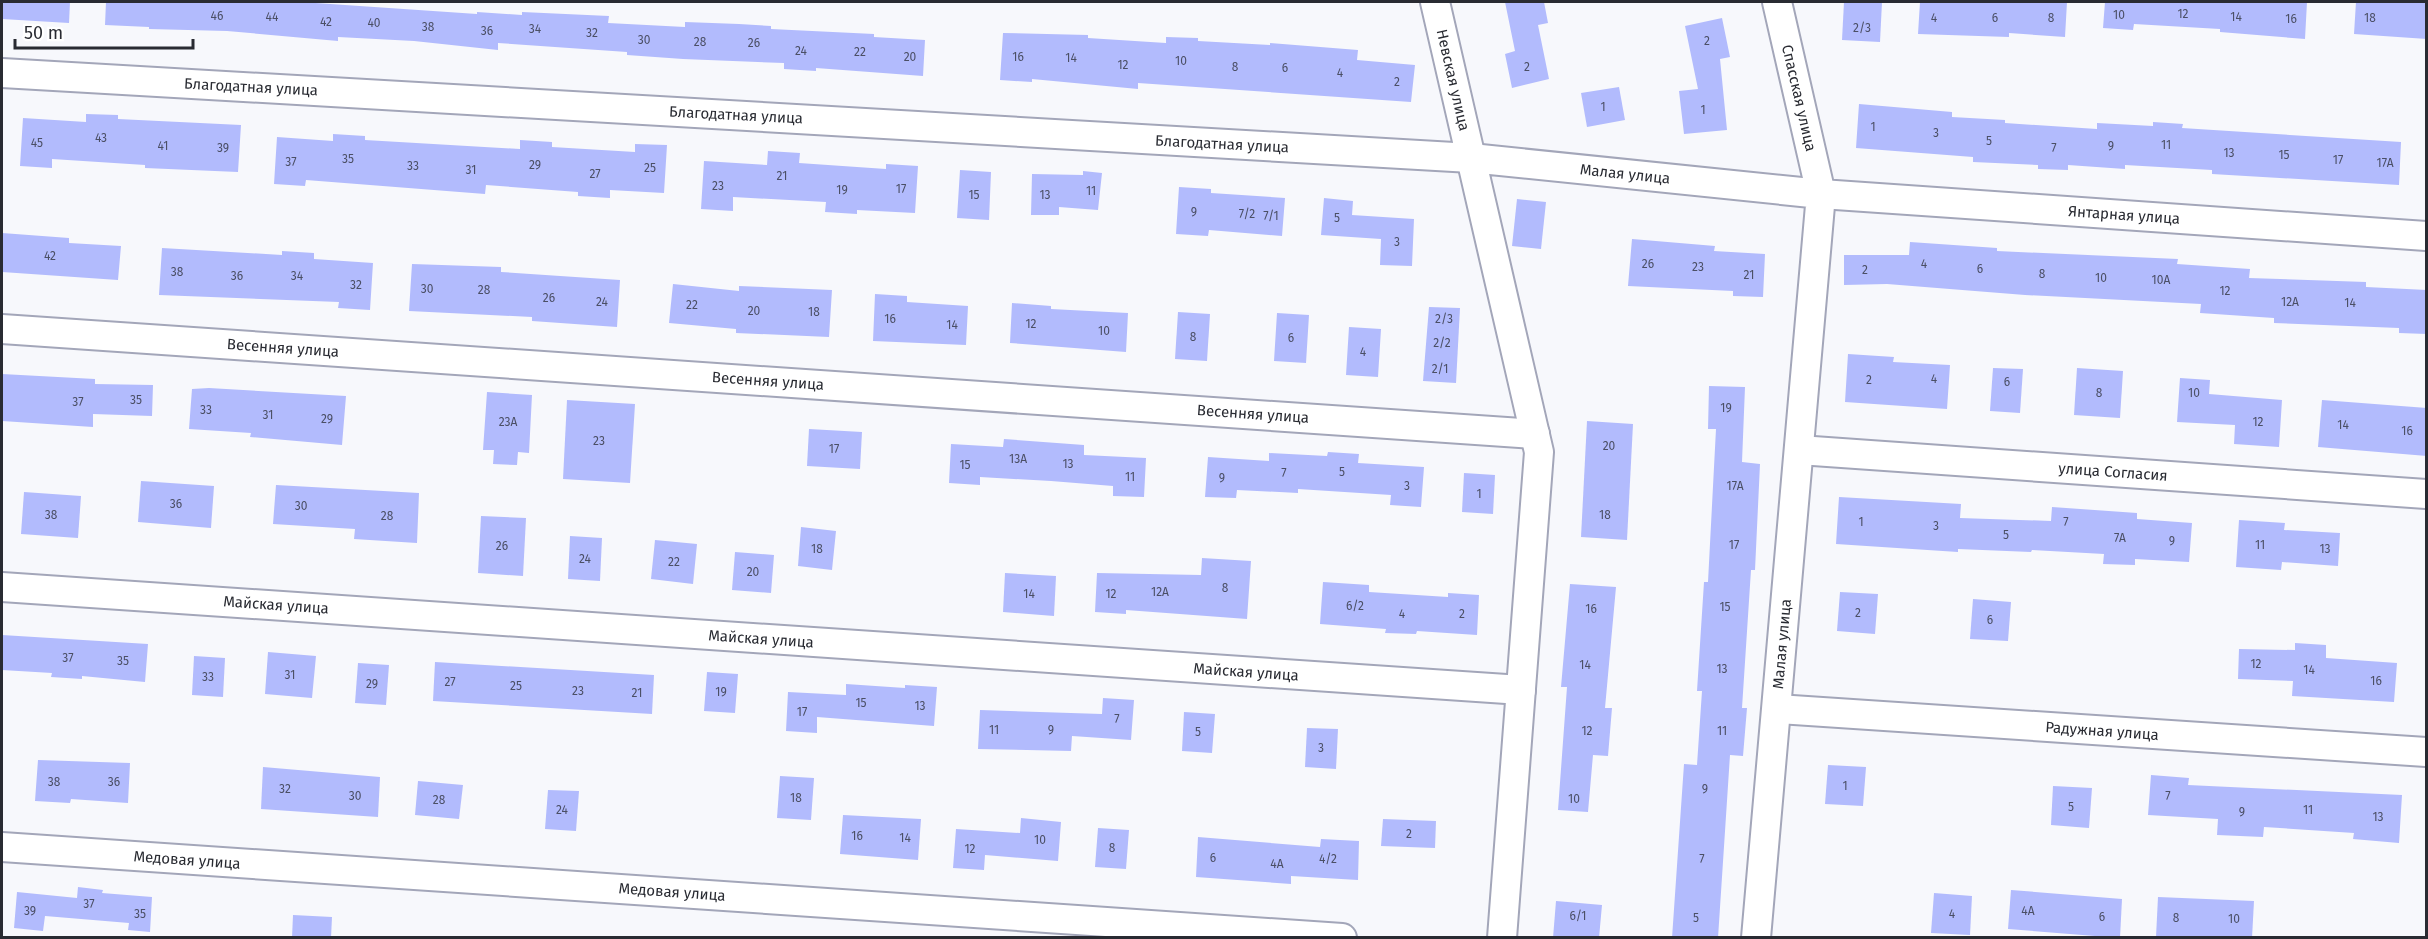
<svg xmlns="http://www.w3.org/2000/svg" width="2428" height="939" viewBox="0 0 2428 939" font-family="'Fira Sans',sans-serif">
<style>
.building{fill:#b2bbfd}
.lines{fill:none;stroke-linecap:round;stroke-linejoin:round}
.minor-casing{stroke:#a3a6b9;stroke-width:32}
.minor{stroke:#fff;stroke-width:28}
.labels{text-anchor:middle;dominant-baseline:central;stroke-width:5;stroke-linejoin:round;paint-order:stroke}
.number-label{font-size:12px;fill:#4b4f65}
.street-label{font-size:15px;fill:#292b32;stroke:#fff}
</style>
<rect width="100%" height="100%" fill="#f7f8fc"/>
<!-- building -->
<g class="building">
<polygon points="2,2 70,2 69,23 2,19"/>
<polygon points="106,2 301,2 477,14 477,12 522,15 522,12 609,16 608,23 685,27 685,22 739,24 771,26 771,29 874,34 874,37 925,40 923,76 816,68 816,71 784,69 784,63 683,59 627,55 627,52 498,43 498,50 414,41 338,37 338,41 227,31 149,29 149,27 105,25"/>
<polygon points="1505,2 1544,2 1548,23 1538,25 1549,79 1512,88 1505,54 1515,51"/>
<polygon points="1844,2 1882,2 1880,42 1842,40"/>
<polygon points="1920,2 2067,2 2065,37 2009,33 2009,37 1918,34"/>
<polygon points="2105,2 2307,2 2305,39 2220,32 2220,29 2134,24 2133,30 2103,28"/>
<polygon points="2356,2 2427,2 2427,39 2354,34"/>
<polygon points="1722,18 1730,57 1720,59 1727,130 1684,134 1679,91 1698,89 1685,26"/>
<polygon points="1003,33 1088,35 1088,38 1166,43 1166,37 1198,38 1198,41 1270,45 1270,43 1358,50 1357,60 1415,65 1411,102 1138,83 1138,89 1032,79 1032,82 1000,80"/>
<polygon points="1619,87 1625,120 1587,127 1581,93"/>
<polygon points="1859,104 1952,112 1952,117 2005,120 2005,123 2097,129 2097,123 2153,126 2153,122 2183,124 2182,128 2401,142 2399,185 2212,174 2212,170 2125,165 2125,169 2068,165 2068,170 2038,169 2038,165 1973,162 1973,157 1856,148"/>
<polygon points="86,114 118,115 118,119 241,125 238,172 145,168 145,165 52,159 52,168 20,166 23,118 86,122"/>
<polygon points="333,134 365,136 365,140 520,149 520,140 552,142 552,147 635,152 635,144 667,145 664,193 610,190 610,198 578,196 578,192 486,185 485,194 306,180 305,186 274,184 277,137 333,141"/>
<polygon points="768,151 800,153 799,163 886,169 886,164 918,166 915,213 857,210 857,214 825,212 826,202 733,197 733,211 701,209 704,161 767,165"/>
<polygon points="960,170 991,172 989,220 957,218"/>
<polygon points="1083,171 1102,173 1098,210 1059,207 1059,215 1031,215 1032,174 1083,175"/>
<polygon points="1179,187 1211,189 1211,193 1285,198 1282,236 1209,230 1208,236 1176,234"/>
<polygon points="1324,198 1353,201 1352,215 1414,219 1412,266 1380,265 1381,239 1321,235"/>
<polygon points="1517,199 1546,202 1541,249 1512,246"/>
<polygon points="2,233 69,238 69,243 121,246 118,280 2,272"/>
<polygon points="1632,239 1715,246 1714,251 1765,254 1763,297 1733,296 1733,291 1628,286"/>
<polygon points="1910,242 1997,248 1997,251 2178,259 2177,264 2250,269 2249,278 2366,282 2366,287 2427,290 2427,334 2399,333 2399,328 2274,323 2274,318 2200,313 2201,304 2025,295 1887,284 1844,285 1844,255 1909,255"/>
<polygon points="162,248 282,255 282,251 314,253 314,259 373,263 370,310 338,308 339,302 159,295"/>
<polygon points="412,264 501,267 501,272 620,280 617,327 532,321 532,317 409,311"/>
<polygon points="673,284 739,291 739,286 832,290 829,337 736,333 736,329 669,323"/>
<polygon points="875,294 907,296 907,302 968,306 966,345 873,341"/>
<polygon points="1012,303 1051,306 1051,309 1128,313 1126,352 1010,343"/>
<polygon points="1429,307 1460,308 1456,383 1423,381"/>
<polygon points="1178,312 1210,314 1207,361 1175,359"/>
<polygon points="1277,313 1309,315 1306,363 1274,361"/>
<polygon points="1349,327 1381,329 1378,377 1346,375"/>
<polygon points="1848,354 1894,357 1893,362 1950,365 1947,409 1845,402"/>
<polygon points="1993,368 2023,369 2020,413 1990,411"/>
<polygon points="2077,368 2123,371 2120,418 2074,415"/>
<polygon points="2,374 95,379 95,384 153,385 152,416 93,414 93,427 2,421"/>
<polygon points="2180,378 2210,380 2209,394 2282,400 2279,447 2234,444 2235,425 2177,422"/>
<polygon points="1709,386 1745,387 1742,462 1760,464 1755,570 1751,570 1742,708 1747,708 1743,756 1730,755 1718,938 1672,938 1684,764 1697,765 1702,691 1697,691 1704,582 1708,582 1716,429 1708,429"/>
<polygon points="209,388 346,396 342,445 250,437 251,433 189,429 192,389"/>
<polygon points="487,392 532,395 529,453 518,452 517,465 493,464 494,450 483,450"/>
<polygon points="567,400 635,404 630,483 563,479"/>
<polygon points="2322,400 2427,408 2427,456 2318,447"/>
<polygon points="1587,421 1633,424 1627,540 1581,537"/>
<polygon points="809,429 862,432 860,469 807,466"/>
<polygon points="1004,439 1084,445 1084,455 1146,458 1144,497 1113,496 1113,486 1051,481 980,477 980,485 949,483 951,444 1003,447"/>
<polygon points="1328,452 1359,454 1358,463 1424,467 1421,507 1390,505 1391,495 1298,489 1298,493 1237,490 1236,498 1205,497 1208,457 1269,461 1269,453 1327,456"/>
<polygon points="1464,473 1495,475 1493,514 1462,512"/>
<polygon points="141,481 214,486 211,528 138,522"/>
<polygon points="276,485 419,493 417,543 354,539 355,529 273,524"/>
<polygon points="24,492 81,496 78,538 21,534"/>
<polygon points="1839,497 1961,504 1960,518 2051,521 2052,507 2137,513 2137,519 2192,523 2189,562 2135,559 2135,565 2103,564 2104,554 2032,550 2031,552 1958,549 1958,552 1836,544"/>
<polygon points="481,516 526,518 523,576 478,573"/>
<polygon points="2239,520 2285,523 2284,530 2340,533 2338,566 2282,562 2281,570 2236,567"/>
<polygon points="801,527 836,531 832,570 798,566"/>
<polygon points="570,536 602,538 600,581 568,579"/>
<polygon points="655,540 697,544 693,584 651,579"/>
<polygon points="735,552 774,555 771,593 732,590"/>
<polygon points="1202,558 1251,561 1247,619 1126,610 1126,614 1095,612 1097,573 1201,575"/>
<polygon points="1005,573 1056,576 1054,616 1003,612"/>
<polygon points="1323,582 1369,585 1369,592 1448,597 1448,593 1479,595 1477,635 1417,631 1416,634 1385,633 1386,629 1320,624"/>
<polygon points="1570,584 1616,587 1605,708 1612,708 1608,756 1593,755 1588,812 1558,810 1567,687 1561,687"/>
<polygon points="1840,592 1878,594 1875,634 1837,631"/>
<polygon points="1973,599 2011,602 2008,641 1970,639"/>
<polygon points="2,635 148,644 145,682 82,676 82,679 51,677 52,673 2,670"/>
<polygon points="2295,643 2326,645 2326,658 2397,663 2394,702 2292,696 2293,681 2238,679 2239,649 2295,650"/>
<polygon points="268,652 316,656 312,698 265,694"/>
<polygon points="194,656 225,658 223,697 192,695"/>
<polygon points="435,662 654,675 652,714 433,701"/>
<polygon points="358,663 389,665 386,705 355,703"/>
<polygon points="707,672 738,674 735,713 704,711"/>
<polygon points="846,684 905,688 905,685 937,687 934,726 817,717 817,733 786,731 788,692 846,695"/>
<polygon points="1103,698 1134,700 1131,740 1072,736 1071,751 978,749 980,710 1102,714"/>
<polygon points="1184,712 1215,714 1212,753 1182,751"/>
<polygon points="1307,728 1338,729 1336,769 1305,767"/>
<polygon points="38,760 130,763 128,803 71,799 70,803 35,801"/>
<polygon points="1828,765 1866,767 1863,806 1825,804"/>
<polygon points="263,767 380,777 378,817 261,809"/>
<polygon points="2151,775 2189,778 2188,785 2402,795 2399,843 2353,839 2354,833 2264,827 2263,837 2217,835 2218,819 2148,815"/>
<polygon points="780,776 814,778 811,820 777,818"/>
<polygon points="418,781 463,785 459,819 415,815"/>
<polygon points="2053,786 2092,788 2089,828 2051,825"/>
<polygon points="548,790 579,791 576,831 545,829"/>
<polygon points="843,815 921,819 918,860 840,854"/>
<polygon points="1021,818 1061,822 1058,861 985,855 984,870 953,868 956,829 1020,833"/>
<polygon points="1383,819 1436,821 1435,848 1381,846"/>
<polygon points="1098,828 1129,830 1126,869 1095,867"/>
<polygon points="1198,837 1320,847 1321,839 1359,841 1358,880 1291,876 1291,884 1196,877"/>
<polygon points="78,887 103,890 102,893 152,897 150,932 128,930 129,923 45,916 43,931 14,928 17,892 77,898"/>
<polygon points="2011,890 2122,899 2120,938 2008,929"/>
<polygon points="1934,893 1972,896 1970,935 1931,933"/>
<polygon points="2158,897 2254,901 2252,938 2156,937"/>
<polygon points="1556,901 1602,905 1599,938 1553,938"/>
<polygon points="293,915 332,917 331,938 292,938"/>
</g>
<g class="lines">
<defs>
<g id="minor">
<polyline points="1777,2 1821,194 2426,236"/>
<polyline points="2,73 1471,158 1435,2"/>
<polyline points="2,329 1535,434"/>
<polyline points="1799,450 2426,494"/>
<polyline points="2,587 1521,690"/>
<polyline points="1777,709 2426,752"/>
<polyline points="2,847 1342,938"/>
<polyline points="1502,938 1539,452 1471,158 1821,194 1756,938"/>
</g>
</defs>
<!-- minor casing -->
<use href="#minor" class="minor-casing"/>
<!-- minor -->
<use href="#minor" class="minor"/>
</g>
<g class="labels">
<!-- number labels -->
<g class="number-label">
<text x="2183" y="14">12</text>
<text x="2119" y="15">10</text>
<text x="217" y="16">46</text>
<text x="272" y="17">44</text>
<text x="2236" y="17">14</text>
<text x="1934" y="18">4</text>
<text x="1995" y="18">6</text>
<text x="2051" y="18">8</text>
<text x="2370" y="18">18</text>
<text x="2291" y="19">16</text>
<text x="326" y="22">42</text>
<text x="374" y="23">40</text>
<text x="428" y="27">38</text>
<text x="1862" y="28">2/3</text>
<text x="535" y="29">34</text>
<text x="487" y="31">36</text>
<text x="592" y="33">32</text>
<text x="644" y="40">30</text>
<text x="1707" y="41">2</text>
<text x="700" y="42">28</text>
<text x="754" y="43">26</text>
<text x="801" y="51">24</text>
<text x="860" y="52">22</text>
<text x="910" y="57">20</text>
<text x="1018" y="57">16</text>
<text x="1071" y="58">14</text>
<text x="1181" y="61">10</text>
<text x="1123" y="65">12</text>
<text x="1235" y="67">8</text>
<text x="1527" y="67">2</text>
<text x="1285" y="68">6</text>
<text x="1340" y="73">4</text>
<text x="1397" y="82">2</text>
<text x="1603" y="107">1</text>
<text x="1703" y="110">1</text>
<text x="1873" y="127">1</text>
<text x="1936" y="133">3</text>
<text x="101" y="138">43</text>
<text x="1989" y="141">5</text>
<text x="37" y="143">45</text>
<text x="2166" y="145">11</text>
<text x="163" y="146">41</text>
<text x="2111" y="146">9</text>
<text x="223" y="148">39</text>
<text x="2054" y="148">7</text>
<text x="2229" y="153">13</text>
<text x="2284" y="155">15</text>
<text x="348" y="159">35</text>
<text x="2338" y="160">17</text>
<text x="291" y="162">37</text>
<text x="2385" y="163">17А</text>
<text x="535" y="165">29</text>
<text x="413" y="166">33</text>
<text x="650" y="168">25</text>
<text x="471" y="170">31</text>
<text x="595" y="174">27</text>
<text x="782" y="176">21</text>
<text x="718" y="186">23</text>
<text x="901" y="189">17</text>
<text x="842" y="190">19</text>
<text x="1091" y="191">11</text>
<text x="974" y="195">15</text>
<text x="1045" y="195">13</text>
<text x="1194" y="212">9</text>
<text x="1247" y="214">7/2</text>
<text x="1271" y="216">7/1</text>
<text x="1337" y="218">5</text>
<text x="1397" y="242">3</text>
<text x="50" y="256">42</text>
<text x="1648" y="264">26</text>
<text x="1924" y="264">4</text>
<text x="1698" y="267">23</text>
<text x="1980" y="269">6</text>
<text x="1865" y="270">2</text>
<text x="177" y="272">38</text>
<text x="2042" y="274">8</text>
<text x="1749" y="275">21</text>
<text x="237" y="276">36</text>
<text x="297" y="276">34</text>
<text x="2101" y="278">10</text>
<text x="2161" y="280">10А</text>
<text x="356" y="285">32</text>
<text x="427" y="289">30</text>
<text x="484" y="290">28</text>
<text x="2225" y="291">12</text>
<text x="549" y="298">26</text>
<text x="602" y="302">24</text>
<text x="2290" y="302">12А</text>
<text x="2350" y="303">14</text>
<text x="692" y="305">22</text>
<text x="754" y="311">20</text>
<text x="814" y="312">18</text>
<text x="890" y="319">16</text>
<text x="1444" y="319">2/3</text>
<text x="1031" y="324">12</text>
<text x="952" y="325">14</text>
<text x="1104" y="331">10</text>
<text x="1193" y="337">8</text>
<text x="1291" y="338">6</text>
<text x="1442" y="343">2/2</text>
<text x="1363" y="352">4</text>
<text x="1440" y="369">2/1</text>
<text x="1934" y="379">4</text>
<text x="1869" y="380">2</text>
<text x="2007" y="382">6</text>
<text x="2099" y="393">8</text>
<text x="2194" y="393">10</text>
<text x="136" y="400">35</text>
<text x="78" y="402">37</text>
<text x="1726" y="408">19</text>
<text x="206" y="410">33</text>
<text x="268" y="415">31</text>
<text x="327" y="419">29</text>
<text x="508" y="422">23А</text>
<text x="2258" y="422">12</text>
<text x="2343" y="425">14</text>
<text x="2407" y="431">16</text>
<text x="599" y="441">23</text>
<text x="1609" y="446">20</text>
<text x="834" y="449">17</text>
<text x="1018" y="459">13А</text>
<text x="1068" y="464">13</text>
<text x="965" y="465">15</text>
<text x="1342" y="472">5</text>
<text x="1284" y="473">7</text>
<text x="1130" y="477">11</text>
<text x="1222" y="478">9</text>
<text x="1407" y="486">3</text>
<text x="1735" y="486">17А</text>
<text x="1479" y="494">1</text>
<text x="176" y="504">36</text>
<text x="301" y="506">30</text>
<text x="51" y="515">38</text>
<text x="1605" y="515">18</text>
<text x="387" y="516">28</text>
<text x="1861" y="522">1</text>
<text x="2066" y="522">7</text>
<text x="1936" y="526">3</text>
<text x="2006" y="535">5</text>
<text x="2120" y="538">7А</text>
<text x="2172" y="541">9</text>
<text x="1734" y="545">17</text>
<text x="2260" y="545">11</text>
<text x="502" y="546">26</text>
<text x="817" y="549">18</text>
<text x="2325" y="549">13</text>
<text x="585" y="559">24</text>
<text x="674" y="562">22</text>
<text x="753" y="572">20</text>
<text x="1225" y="588">8</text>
<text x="1160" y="592">12А</text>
<text x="1029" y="594">14</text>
<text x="1111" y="594">12</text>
<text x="1355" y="606">6/2</text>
<text x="1725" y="607">15</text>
<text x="1591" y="609">16</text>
<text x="1858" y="613">2</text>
<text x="1402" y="614">4</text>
<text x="1462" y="614">2</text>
<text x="1990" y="620">6</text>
<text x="68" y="658">37</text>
<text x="123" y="661">35</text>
<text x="2256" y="664">12</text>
<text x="1585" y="665">14</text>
<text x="1722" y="669">13</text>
<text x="2309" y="670">14</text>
<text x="290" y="675">31</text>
<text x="208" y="677">33</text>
<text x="2376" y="681">16</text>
<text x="450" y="682">27</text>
<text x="372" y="684">29</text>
<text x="516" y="686">25</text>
<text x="578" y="691">23</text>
<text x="721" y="692">19</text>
<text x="637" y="693">21</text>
<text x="861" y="703">15</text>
<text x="920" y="706">13</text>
<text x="802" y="712">17</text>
<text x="1117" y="719">7</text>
<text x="994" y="730">11</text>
<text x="1051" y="730">9</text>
<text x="1587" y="731">12</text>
<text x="1722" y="731">11</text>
<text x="1198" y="732">5</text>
<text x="1321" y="748">3</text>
<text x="54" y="782">38</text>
<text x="114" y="782">36</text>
<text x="1845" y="786">1</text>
<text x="285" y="789">32</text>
<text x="1705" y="789">9</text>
<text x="355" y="796">30</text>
<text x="2168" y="796">7</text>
<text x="796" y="798">18</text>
<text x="1574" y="799">10</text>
<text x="439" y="800">28</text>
<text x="2071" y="807">5</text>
<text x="562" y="810">24</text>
<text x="2308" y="810">11</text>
<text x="2242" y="812">9</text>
<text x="2378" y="817">13</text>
<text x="1409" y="834">2</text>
<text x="857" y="836">16</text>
<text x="905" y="838">14</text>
<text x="1040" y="840">10</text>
<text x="1112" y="848">8</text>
<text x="970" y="849">12</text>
<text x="1213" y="858">6</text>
<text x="1328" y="859">4/2</text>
<text x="1702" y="859">7</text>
<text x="1277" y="864">4А</text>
<text x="89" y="904">37</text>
<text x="30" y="911">39</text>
<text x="2028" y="911">4А</text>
<text x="140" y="914">35</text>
<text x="1952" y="914">4</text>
<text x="1578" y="916">6/1</text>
<text x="2102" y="917">6</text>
<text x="1696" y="918">5</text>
<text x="2176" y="918">8</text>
<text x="2234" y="919">10</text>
</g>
<!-- street labels -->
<g class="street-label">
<text transform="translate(1453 80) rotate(77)">Невская улица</text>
<text transform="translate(251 87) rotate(3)">Благодатная улица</text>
<text transform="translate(1799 98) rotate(77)">Спасская улица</text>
<text transform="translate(736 115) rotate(3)">Благодатная улица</text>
<text transform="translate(1222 144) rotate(3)">Благодатная улица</text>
<text transform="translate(1625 174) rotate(6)">Малая улица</text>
<text transform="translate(2124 215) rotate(4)">Янтарная улица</text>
<text transform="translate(283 348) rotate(4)">Весенняя улица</text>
<text transform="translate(768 381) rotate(4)">Весенняя улица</text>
<text transform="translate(1253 414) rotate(4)">Весенняя улица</text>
<text transform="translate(2113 472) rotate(4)">улица Согласия</text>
<text transform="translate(276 605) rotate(4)">Майская улица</text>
<text transform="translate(761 639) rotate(4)">Майская улица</text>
<text transform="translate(1782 644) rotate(-85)">Малая улица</text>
<text transform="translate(1246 672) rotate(4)">Майская улица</text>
<text transform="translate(2102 731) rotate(4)">Радужная улица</text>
<text transform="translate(187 860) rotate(4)">Медовая улица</text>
<text transform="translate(672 892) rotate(4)">Медовая улица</text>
</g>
</g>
<!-- border -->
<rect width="2428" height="939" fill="none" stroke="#292b32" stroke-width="6"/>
<!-- scale -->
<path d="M15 39v9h178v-9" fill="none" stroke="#292b32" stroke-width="3"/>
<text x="24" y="39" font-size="18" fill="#292b32" stroke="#ffffff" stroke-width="4.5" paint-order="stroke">50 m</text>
</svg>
